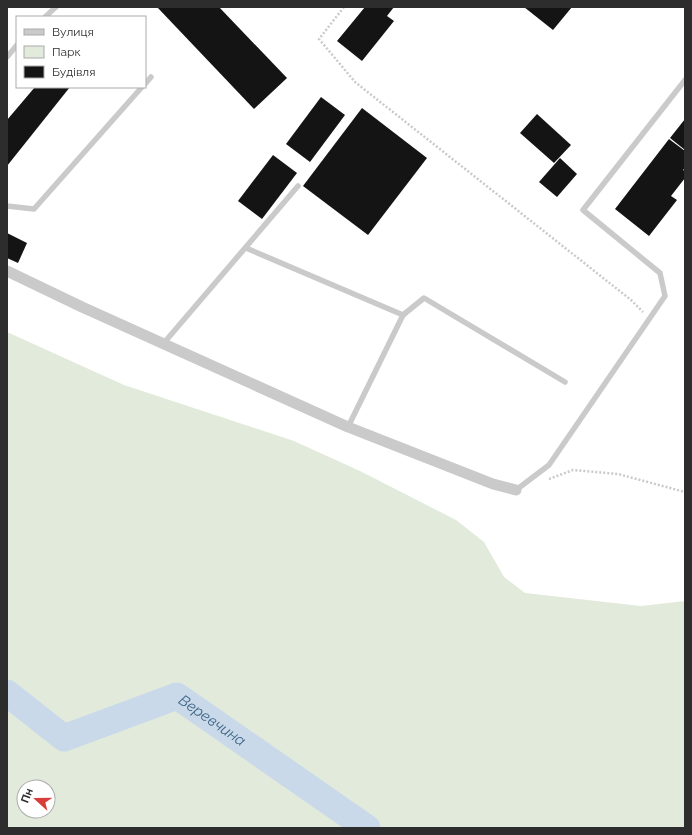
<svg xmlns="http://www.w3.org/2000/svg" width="692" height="835" viewBox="0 0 692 835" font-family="Raleway,sans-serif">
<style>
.green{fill:#e2eadb;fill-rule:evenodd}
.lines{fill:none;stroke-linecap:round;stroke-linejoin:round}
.river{stroke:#c9d9e9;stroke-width:27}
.building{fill:#141414}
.path{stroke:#cacaca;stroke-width:2.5;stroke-dasharray:2 2;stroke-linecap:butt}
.service{stroke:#cacaca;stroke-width:5.5}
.minor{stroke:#cacaca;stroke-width:11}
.labels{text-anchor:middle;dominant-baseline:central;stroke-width:4;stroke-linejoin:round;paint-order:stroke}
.water-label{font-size:15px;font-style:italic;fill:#416789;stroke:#fff}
</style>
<rect width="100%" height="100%" fill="#fff"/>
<!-- green -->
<path class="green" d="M7,332l117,53 170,56 66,30 96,49 28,22 20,35 21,16 116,13 44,-5v227h-678zM24,787h24v24h-24z"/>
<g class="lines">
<!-- river -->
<path class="river" id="s1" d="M7,693l57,45 113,-42 190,132"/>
</g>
<!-- building -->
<g class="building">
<polygon points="157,7 219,7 287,78 254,109"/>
<polygon points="365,7 394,7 387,16 394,21 362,61 337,41"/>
<polygon points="524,7 572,7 553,30"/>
<polygon points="35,87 70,87 7,166 7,120"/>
<polygon points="321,97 345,115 310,162 286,144"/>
<polygon points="362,108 427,158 368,235 303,186"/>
<polygon points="537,114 571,145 554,163 520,133"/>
<polygon points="685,119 685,150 670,138"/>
<polygon points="669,139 685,151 685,168 683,170 685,171 685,178 671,196 677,200 649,236 615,209"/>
<polygon points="273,155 297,173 262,219 238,201"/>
<polygon points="560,158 577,174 557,197 539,182"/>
<polygon points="7,233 27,243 18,263 7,258"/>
</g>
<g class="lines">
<!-- path -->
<g class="path">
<polyline points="344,7 319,39 355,82 631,300 643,312"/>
<polyline points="549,479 573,470 618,474 685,492"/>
</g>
<!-- service -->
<g class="service">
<polyline points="45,17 56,7"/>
<polyline points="7,57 17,45"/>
<polyline points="145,84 151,77"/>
<polyline points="7,206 34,209 142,87"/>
<polyline points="246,248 403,315 424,298 565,382"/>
<polyline points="163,344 298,186"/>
<polyline points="348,427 403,315"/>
<polyline points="516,490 549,465 665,296 660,273 583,210 685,80"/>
</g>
<!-- minor -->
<polyline class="minor" points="7,271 82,307 348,427 493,484 516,490"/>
</g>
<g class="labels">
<!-- water labels -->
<g class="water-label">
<text stroke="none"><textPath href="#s1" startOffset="236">Веревчина</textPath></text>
</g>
</g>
<!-- border -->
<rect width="692" height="835" fill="none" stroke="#2d2d2d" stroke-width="16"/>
<!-- legend -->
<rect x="16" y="16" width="130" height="72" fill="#ffffff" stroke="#ababab"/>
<rect x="24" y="29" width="20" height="6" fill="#cacaca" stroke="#ababab"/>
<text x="52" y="36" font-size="12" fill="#2d2d2d">Вулиця</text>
<rect x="24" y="46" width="20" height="12" fill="#e2eadb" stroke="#ababab"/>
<text x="52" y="56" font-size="12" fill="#2d2d2d">Парк</text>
<rect x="24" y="66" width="20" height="12" fill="#141414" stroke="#ababab"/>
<text x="52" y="76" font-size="12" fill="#2d2d2d">Будівля</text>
<!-- north arrow -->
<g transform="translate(36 799) rotate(291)"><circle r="19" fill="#ffffff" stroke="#ababab"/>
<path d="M0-3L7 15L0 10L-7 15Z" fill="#d93d3a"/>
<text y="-6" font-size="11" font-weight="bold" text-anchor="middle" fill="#2d2d2d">Пн</text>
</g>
</svg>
